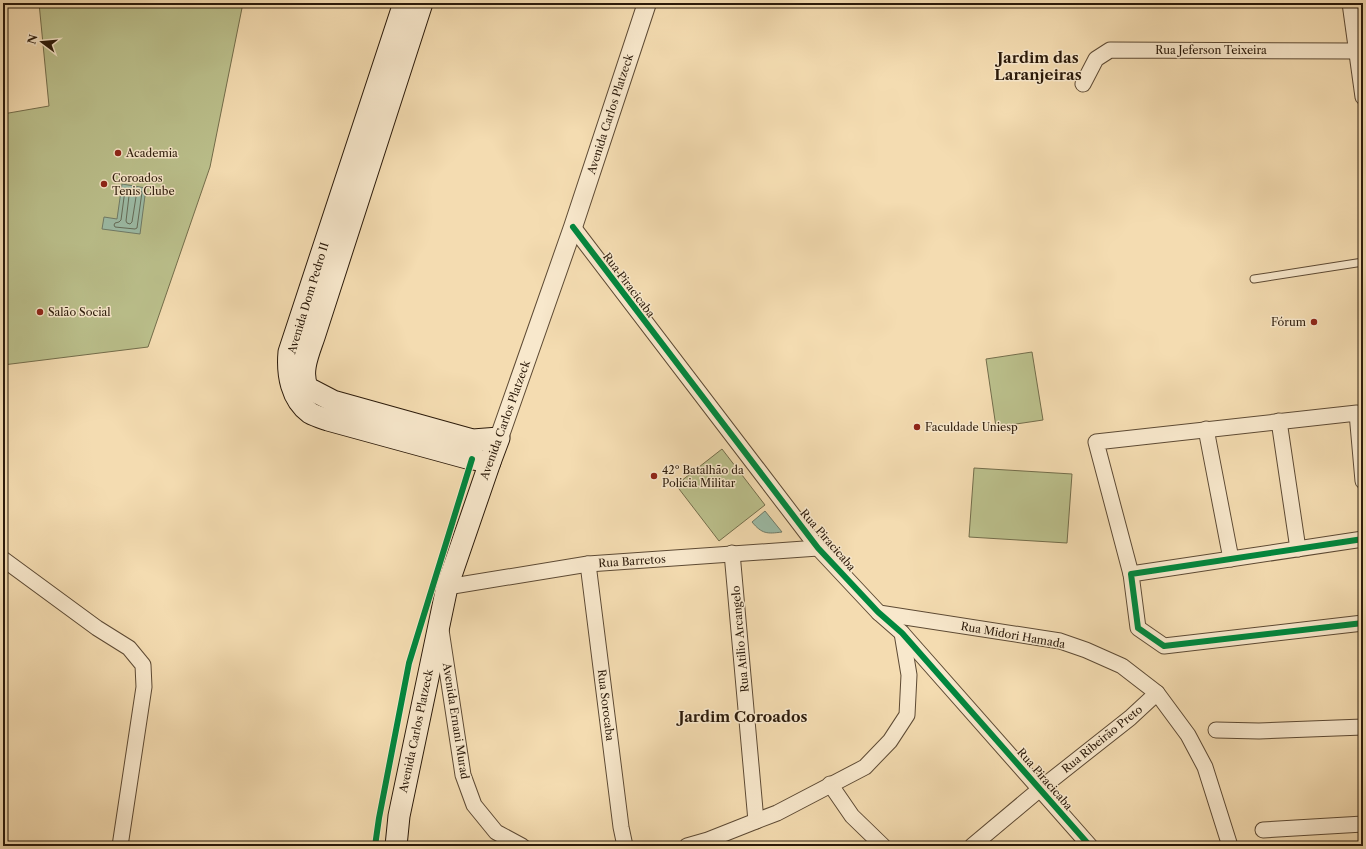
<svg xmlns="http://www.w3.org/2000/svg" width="1366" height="849" viewBox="0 0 1366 849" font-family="'Libre Caslon Text',serif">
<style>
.green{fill:#bbc08c;stroke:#736d4b}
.water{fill:#9cbca7;stroke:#6f7b68}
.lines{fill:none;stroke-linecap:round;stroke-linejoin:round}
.shore{stroke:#646b58;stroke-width:1}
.service-casing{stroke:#5d4a34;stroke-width:9}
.minor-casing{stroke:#5d4a34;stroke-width:17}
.tertiary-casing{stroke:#5d4a34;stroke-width:20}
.secondary-casing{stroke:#2b1a0a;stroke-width:23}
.service{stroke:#f8e8cc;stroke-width:7}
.minor{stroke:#f8e8cc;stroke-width:15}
.tertiary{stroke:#f8e8cc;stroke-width:18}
.secondary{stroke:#f8e8cc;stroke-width:21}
.cycleway-casing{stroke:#f8e8cc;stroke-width:8}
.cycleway{stroke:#00873e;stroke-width:6}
.poi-dot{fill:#8f2418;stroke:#f8e8cc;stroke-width:1.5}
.labels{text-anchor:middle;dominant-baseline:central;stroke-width:3;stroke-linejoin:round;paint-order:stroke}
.street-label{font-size:11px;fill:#2b1a0a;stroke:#f8e8cc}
.poi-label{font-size:11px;fill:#2b1a0a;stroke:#f8e8cc;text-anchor:start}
.district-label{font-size:15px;font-weight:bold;fill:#2b1a0a;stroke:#f8e8cc}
</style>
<rect width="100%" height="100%" fill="#f4dcb1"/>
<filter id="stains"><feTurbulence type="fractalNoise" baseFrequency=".005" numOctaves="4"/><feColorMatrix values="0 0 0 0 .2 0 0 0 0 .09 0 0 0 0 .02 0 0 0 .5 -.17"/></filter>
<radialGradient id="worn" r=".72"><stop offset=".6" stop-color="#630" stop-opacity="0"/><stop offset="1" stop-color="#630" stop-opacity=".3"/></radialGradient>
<!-- green -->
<g class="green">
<polygon points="39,3 243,3 210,167 148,347 3,365 3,192 6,176 3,158 3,114 49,106"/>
<polygon points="1032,352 1043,420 996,427 986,359"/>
<polygon points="722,449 765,505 719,541 676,485"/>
<polygon points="974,468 1072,474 1067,543 969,537"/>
</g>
<!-- water -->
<g class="water">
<polygon points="122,184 146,188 140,234 102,229 104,217 117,219"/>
<path d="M765,511l17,21c-15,2 -20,2 -30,-10z"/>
</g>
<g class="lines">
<!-- shore -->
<g class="shore">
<polygon points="127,189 140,191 142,192 137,228 135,229 115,227 114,225 115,223 119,222 121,220 125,190"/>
<polygon points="131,195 135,195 136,197 132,222 130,224 127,223 126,221 129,196"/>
</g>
<defs>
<polyline id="service" points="1254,279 1363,262"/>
<g id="minor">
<polyline points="1350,3 1363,97"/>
<polyline points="1083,84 1096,59 1110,50 1356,51"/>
<polyline points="573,227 818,548 878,612 902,633 1090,846"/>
<polyline points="1279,421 1298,549"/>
<polyline points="1206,429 1231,559"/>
<polyline points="1363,539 1131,574 1138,628 1164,646 1363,623"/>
<polyline points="732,553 756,821"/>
<polyline points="3,559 97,628 129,648 143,665 144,687 120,846"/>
<polyline points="588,564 621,827 625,846"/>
<polyline points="1131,574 1096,442 1357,413 1363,481"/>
<polyline points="447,587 588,564 818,548"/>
<polyline points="879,613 1060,641 1086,650 1122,666 1157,693 1188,735 1205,767 1230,846"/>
<polyline points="441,630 463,775 474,805 496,832 522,846"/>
<polyline points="1216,730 1259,731 1363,727"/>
<polyline points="830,784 852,816 883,846"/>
<polyline points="1263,830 1363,824"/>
<polyline points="687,846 708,840 756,821 777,813 865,767 890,741 907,715 909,675 902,633"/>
<polyline points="972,846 1040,789 1130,718 1157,693"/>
</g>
<polyline id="tertiary" points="499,438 573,227 647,3"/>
<g id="secondary">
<path d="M404,3l-115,349c-2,22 2,47 21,61 5,3 12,5 18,7l139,38 23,4"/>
<path d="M396,846l3,-30 48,-229 43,-125 9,-24 -26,2 -36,-10 -104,-29 -25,-13c-9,-16 2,-38 7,-54l107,-331"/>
</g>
</defs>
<!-- service casing -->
<use href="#service" class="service-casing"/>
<!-- minor casing -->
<use href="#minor" class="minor-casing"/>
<!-- tertiary casing -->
<use href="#tertiary" class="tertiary-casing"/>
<!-- secondary casing -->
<use href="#secondary" class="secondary-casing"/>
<!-- service -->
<use href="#service" class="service"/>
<!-- minor -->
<use href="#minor" class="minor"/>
<!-- tertiary -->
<use href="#tertiary" class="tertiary"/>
<!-- secondary -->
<use href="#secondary" class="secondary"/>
<defs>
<g id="cycleway">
<polyline points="573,227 818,548 878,612 902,633 1090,846"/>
<polyline points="1363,539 1131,574 1138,628 1164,646 1363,623"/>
<polyline points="375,846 379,818 409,663 472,459"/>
</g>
</defs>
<!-- cycleway casing -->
<use href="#cycleway" class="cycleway-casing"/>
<!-- cycleway -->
<use href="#cycleway" class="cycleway"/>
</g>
<!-- markers -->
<g class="poi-dot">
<circle cx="118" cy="153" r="4"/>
<circle cx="104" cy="184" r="4"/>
<circle cx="40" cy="312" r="4"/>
<circle cx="1314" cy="322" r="4"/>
<circle cx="917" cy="427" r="4"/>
<circle cx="654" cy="476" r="4"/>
</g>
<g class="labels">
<!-- street labels -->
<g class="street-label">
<text x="1211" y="50">Rua Jeferson Teixeira</text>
<text transform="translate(610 114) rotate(-72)">Avenida Carlos Platzeck</text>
<text transform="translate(629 285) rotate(53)">Rua Piracicaba</text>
<text transform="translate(308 298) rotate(-73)">Avenida Dom Pedro II</text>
<text transform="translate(505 420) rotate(-70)">Avenida Carlos Platzeck</text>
<text transform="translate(828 540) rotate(49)">Rua Piracicaba</text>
<text transform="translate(632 561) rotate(-4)">Rua Barretos</text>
<text transform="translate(1013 635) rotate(10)">Rua Midori Hamada</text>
<text transform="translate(740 639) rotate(-95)">Rua Atilio Arcangelo</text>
<text transform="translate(606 705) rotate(83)">Rua Sorocaba</text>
<text transform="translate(456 721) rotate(81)">Avenida Ernani Murad</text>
<text transform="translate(416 731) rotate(-78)">Avenida Carlos Platzeck</text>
<text transform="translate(1102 739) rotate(-39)">Rua Ribeirão Preto</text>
<text transform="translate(1045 779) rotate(49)">Rua Piracicaba</text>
</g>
<!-- poi labels -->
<g class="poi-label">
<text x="126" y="153">Academia</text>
<text x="112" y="178">Coroados<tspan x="112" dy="13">Tenis Clube</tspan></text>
<text x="48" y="312">Salão Social</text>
<text x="1306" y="322" text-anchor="end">Fórum</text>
<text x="925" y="427">Faculdade Uniesp</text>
<text x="662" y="470">42º Batalhão da<tspan x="662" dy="13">Policia Militar</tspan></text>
</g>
<!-- district labels -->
<g class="district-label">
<text x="1038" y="57">Jardim das<tspan x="1038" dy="17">Laranjeiras</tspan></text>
<text x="743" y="716">Jardim Coroados</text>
</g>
</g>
<!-- margin -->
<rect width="1366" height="849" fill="none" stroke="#f4dcb1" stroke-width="16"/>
<rect x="4" y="4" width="1358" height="841" fill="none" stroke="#2b1a0a" stroke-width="2"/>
<rect x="8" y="8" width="1350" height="833" fill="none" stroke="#2b1a0a"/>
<!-- north arrow -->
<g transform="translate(42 42) rotate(286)" stroke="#f8e8cc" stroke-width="3" paint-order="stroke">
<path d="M0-3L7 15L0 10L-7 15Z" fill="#2b1a0a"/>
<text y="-6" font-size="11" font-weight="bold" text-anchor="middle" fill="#2b1a0a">N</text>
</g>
<rect width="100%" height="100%" filter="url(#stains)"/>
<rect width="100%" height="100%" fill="url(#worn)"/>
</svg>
